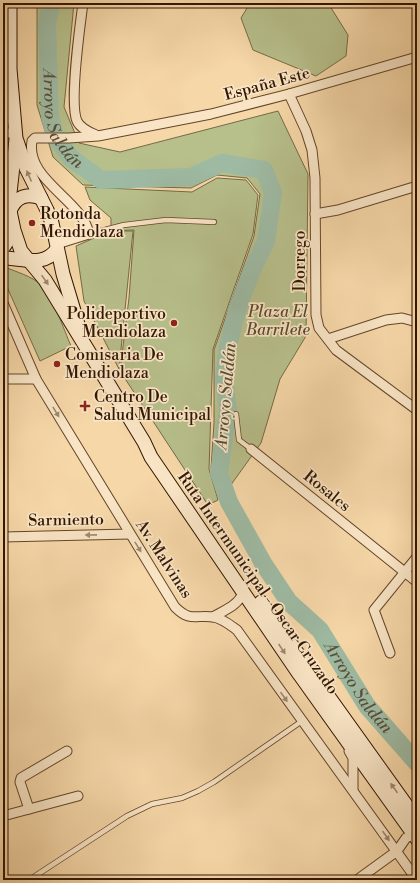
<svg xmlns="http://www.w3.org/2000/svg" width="420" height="883" viewBox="0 0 420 883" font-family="'Libre Bodoni',serif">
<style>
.green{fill:#b7bf8b;stroke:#746a46}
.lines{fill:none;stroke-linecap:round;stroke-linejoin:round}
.river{stroke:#9ebaa3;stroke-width:18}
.lane-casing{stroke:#63462a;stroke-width:6}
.street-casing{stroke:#63462a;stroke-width:11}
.secondary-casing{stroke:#321600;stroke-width:15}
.lane{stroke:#f9e5c6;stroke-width:4.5}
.street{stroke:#f9e5c6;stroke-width:9}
.secondary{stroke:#f9e5c6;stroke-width:13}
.oneway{fill:#9f886d}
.poi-dot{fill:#8f2418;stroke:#f9e5c6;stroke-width:1.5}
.labels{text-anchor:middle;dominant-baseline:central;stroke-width:3.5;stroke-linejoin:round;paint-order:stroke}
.street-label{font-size:16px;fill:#321600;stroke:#f9e5c6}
.poi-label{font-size:16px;fill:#321600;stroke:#f9e5c6;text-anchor:start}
.park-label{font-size:16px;font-style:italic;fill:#5a492a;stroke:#f9e5c6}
.water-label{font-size:17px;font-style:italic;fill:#584f39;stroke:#f9e5c6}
</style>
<rect width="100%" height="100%" fill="#f6d7a8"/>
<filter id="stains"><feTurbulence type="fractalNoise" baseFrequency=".005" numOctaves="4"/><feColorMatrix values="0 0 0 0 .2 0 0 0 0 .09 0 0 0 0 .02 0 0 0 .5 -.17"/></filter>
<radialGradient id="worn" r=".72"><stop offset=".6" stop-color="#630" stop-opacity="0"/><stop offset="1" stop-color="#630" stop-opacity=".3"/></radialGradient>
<!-- green -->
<g class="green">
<polygon points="37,3 74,3 64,107 79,143 120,152 278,111 308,174 306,336 280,379 261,443 220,500 211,468 214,423 214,350 254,236 260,194 247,178 217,175 191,188 83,185 53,157 37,105"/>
<polygon points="250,3 328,3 348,35 346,56 316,76 253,50 241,18"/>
<polygon points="217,178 246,180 258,195 253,234 213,349 209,469 218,500 208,505 120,371 129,298 134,230 111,231 111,218 90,200 85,187 192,192"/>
<polygon points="110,231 133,231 119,369 84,301 76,246"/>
<path d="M5,267c11,5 27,9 36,18 12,12 23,45 30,61l-31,15 -37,-83v-10z"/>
</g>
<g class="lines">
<!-- river -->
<path class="river" id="s1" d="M51,3l-4,21 3,93 5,19 16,22 30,22 90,-3 31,-14 42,7 9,23 -7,48 -15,32 -14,37 -9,36 -4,32 4,32 -9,63 10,29 34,61 26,39 31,28 47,76 50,57"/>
<defs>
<g id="lane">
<polyline points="89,234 124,225 166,220 214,222"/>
<polyline points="236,414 239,440 251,449"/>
<polyline points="29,880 127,816 152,804 182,798 198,791 214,782 302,721"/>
</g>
<g id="street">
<path d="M83,3c-3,23 -14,100 -6,118 3,7 12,11 19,14"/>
<polyline points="289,94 306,131 312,150 315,178 316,315 319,328 336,350 417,410"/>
<polyline points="3,133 16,133"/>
<polyline points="315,214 338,210 417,186"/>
<path d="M57,244l32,-10c-6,-34 -64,-54 -57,-93l3,-3h34l29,-2 113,-22 78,-20 128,-37"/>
<path d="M3,303l33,76 139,228c16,16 21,7 39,10 9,2 16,8 23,13l180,250"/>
<polyline points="328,339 386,320 402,318 417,322"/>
<polyline points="3,379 36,379"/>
<polyline points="251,449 417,582"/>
<polyline points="3,537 130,534"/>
<path d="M213,617c12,-7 26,-12 30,-25"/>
<polyline points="390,653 374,610 417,557"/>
<polyline points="349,751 353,758 353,789"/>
<polyline points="29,809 20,782 21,778 67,751"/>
<polyline points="3,816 78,796"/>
<polyline points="357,880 397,851 406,838 413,834"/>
</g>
<g id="secondary">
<polyline points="10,3 10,69 16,139 10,193 10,211 14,230 21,251 45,280 144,442 151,457 299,674 417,839"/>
<polyline points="17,141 26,168 47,210 52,223 63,274 78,324"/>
<path d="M10,211c6,-15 17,-18 31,-13"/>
<polyline points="3,248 7,242 10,223"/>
<path d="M3,258c19,0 41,10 54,-9"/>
<polyline points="261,602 417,820"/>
</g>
</defs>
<!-- lane casing -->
<use href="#lane" class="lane-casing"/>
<!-- street casing -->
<use href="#street" class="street-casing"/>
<!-- secondary casing -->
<use href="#secondary" class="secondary-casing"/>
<!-- lane -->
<use href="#lane" class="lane"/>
<!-- street -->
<use href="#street" class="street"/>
<!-- secondary -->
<use href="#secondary" class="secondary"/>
</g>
<!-- one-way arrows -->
<defs><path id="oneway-solid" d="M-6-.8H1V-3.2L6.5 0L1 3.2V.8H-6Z"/></defs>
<g class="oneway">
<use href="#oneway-solid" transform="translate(29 176) rotate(-114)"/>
<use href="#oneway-solid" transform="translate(45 280) rotate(55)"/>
<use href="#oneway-solid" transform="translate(56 412) rotate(59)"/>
<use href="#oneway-solid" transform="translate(91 535) rotate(179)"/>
<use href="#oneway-solid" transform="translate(138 547) rotate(58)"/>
<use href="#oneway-solid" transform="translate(282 649) rotate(56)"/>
<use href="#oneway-solid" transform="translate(284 697) rotate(55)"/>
<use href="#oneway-solid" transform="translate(394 788) rotate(-126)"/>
<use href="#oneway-solid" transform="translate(386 836) rotate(55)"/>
</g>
<!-- markers -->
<g class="poi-dot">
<circle cx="32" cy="223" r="4"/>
<circle cx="174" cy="323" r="4"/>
<circle cx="57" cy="364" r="4"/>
<path d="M83 400h4v4h4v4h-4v4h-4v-4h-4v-4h4z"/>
</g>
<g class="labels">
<!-- street labels -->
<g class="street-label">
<text transform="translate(267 84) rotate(-15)">España Este</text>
<text transform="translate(300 261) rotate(-90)">Dorrego</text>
<text transform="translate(327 491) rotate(39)">Rosales</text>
<text transform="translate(66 520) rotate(-1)">Sarmiento</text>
<text transform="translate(164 559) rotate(57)">Av. Malvinas</text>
<text transform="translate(258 583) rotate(55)">Ruta Intermunicipal - Oscar Cruzado</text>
</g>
<!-- poi labels -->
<g class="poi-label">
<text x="40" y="214">Rotonda<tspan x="40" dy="18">Mendiolaza</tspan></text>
<text x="166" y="314" text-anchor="end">Polideportivo<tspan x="166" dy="18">Mendiolaza</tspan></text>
<text x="65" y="355">Comisaria De<tspan x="65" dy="18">Mendiolaza</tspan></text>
<text x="94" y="397">Centro De<tspan x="94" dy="18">Salud Municipal</tspan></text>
</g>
<!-- park labels -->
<g class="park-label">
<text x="278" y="312">Plaza El<tspan x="278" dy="18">Barrilete</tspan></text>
</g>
<!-- water labels -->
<g class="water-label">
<text stroke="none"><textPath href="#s1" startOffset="120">Arroyo Saldán</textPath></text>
<text transform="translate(226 396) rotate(-85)">Arroyo Saldán</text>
<text stroke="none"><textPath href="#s1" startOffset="937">Arroyo Saldán</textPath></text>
</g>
</g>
<!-- margin -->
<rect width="420" height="883" fill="none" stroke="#f6d7a8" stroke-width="16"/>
<rect x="4" y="4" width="412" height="875" fill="none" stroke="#321600" stroke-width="2"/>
<rect x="8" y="8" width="404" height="867" fill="none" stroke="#321600"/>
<rect width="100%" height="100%" filter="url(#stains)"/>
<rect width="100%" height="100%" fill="url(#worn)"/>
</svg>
